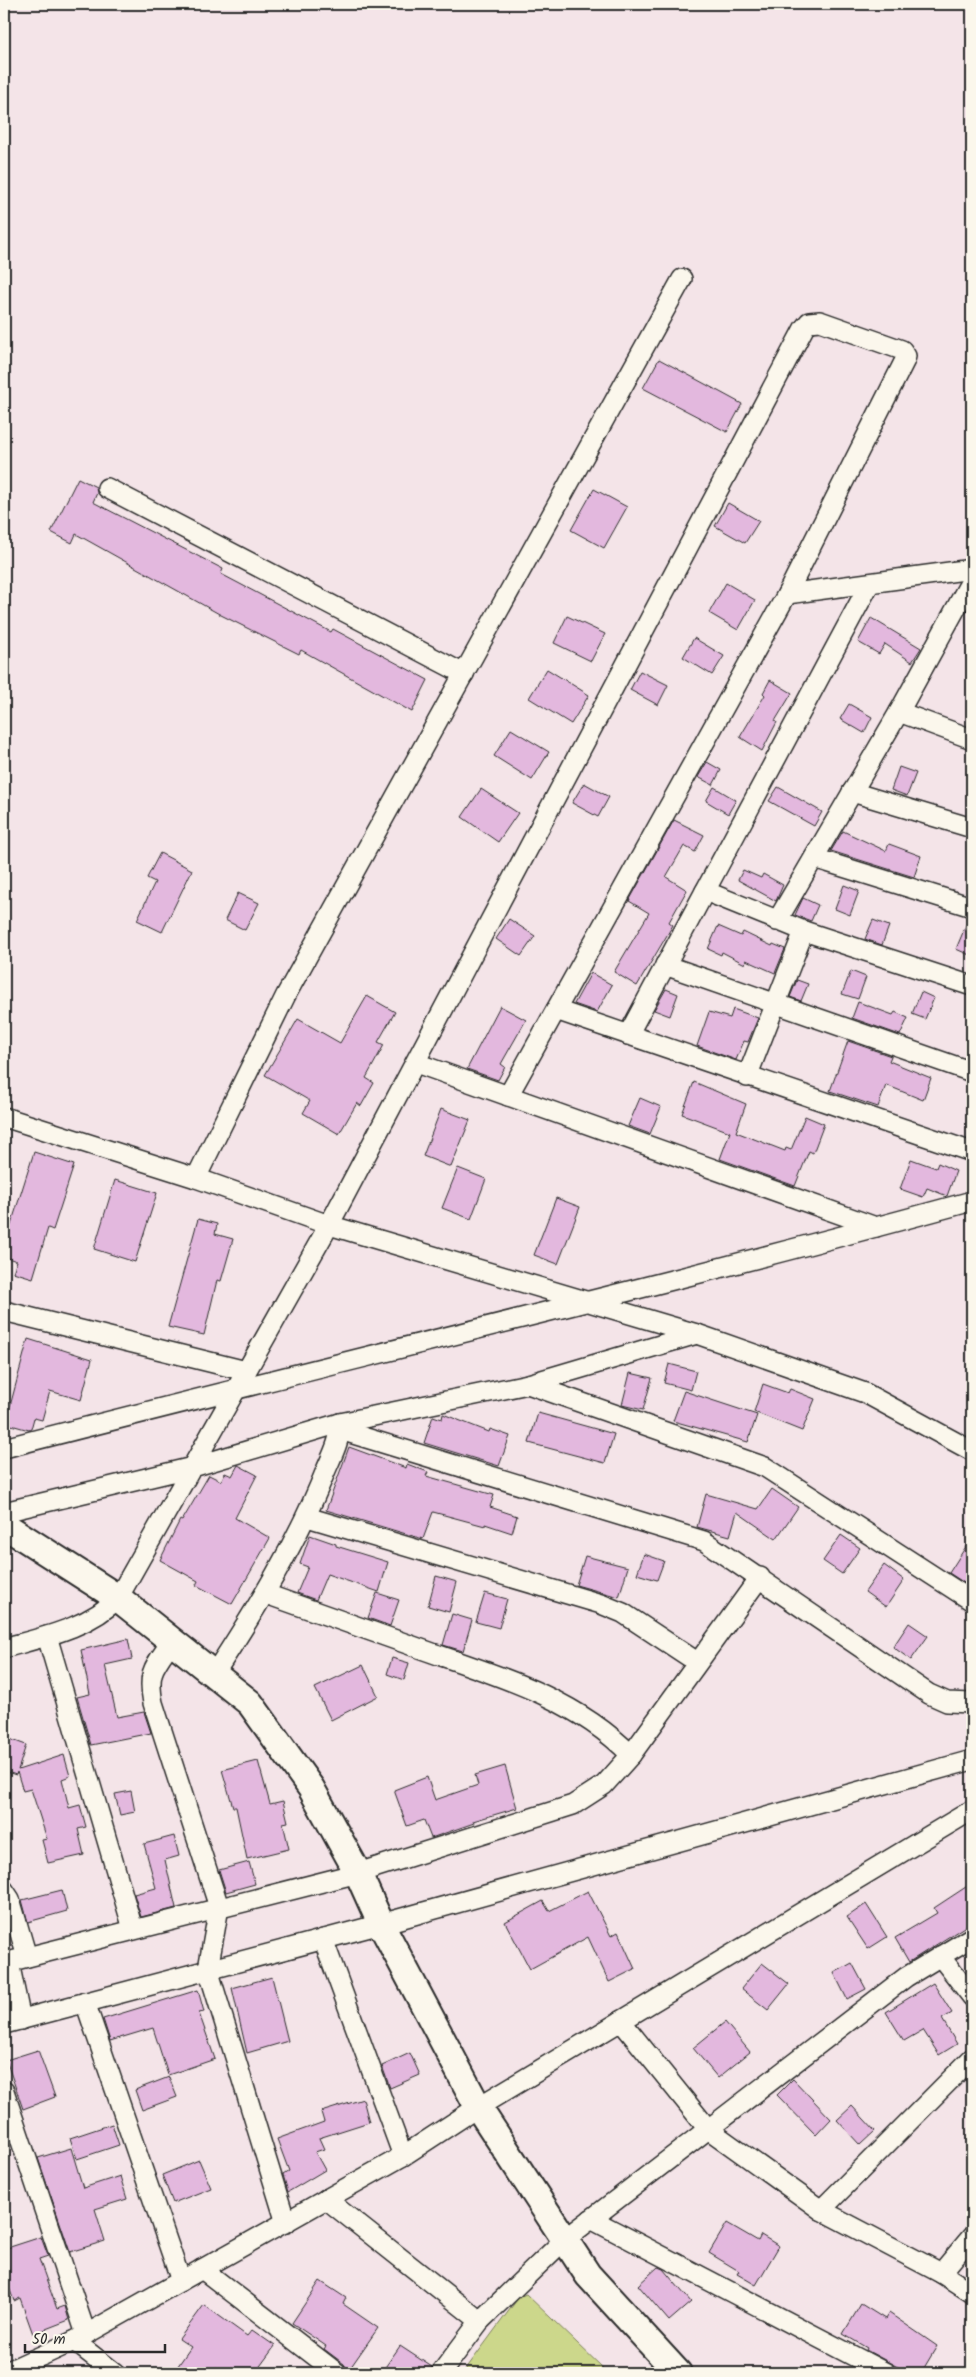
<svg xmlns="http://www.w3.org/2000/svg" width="976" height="2377" viewBox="0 0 976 2377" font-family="Kalam,sans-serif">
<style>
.green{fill:#ccd78b;stroke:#7c815b}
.building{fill:#e3b8de;stroke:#2b2b2b}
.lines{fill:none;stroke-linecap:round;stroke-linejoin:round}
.street-casing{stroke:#2b2b2b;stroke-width:22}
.secondary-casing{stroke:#2b2b2b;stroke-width:30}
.street{stroke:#fbf7ec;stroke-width:19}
.secondary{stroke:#fbf7ec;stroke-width:26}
</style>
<rect width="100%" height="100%" fill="#f4e4e8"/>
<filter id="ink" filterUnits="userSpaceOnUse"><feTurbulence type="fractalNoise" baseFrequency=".02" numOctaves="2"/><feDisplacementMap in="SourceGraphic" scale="10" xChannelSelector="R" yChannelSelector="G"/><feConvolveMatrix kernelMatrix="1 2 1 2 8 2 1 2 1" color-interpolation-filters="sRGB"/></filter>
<g filter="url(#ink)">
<!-- green -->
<polygon class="green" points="526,2294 603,2368 600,2373 463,2373 519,2297"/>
<!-- building -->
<g class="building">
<polygon points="659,359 742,404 727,432 643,388"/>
<polygon points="78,478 96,487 97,493 93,502 223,569 221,574 331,632 333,629 428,680 412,712 301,650 299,654 221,615 76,534 72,543 51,532"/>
<polygon points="594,489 627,507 604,548 571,530"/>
<polygon points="728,503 759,521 745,543 715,526"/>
<polygon points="726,583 755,600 738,630 709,613"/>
<polygon points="567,616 605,634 591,661 554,643"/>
<polygon points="871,618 921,648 912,662 885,644 879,654 858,642"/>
<polygon points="694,638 724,656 712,675 683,657"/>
<polygon points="547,669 589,695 571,724 529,698"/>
<polygon points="640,671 668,685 658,705 630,690"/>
<polygon points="770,680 792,693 775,721 777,722 762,751 740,737 765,695 763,693"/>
<polygon points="849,704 872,717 864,733 840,719"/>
<polygon points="511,729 549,752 532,780 494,756"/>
<polygon points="707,762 721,770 713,785 698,777"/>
<polygon points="899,767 916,773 907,796 891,790"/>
<polygon points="584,783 609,797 598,817 572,803"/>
<polygon points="714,787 736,800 728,814 706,801"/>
<polygon points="778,787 822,812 814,826 769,801"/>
<polygon points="481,789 518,813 498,842 462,817"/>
<polygon points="674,820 704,835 695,852 684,846 666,877 687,890 669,922 673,925 637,986 614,972 649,913 629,901"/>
<polygon points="843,831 886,851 889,844 921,856 914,877 831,851"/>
<polygon points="160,853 192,870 162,932 137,920 155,882 147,878"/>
<polygon points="743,870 761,878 763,874 783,885 776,901 738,880"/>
<polygon points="844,885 859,891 850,915 835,909"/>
<polygon points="238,893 259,903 245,930 225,920"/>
<polygon points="803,898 818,905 811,921 795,915"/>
<polygon points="969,918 972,918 972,956 956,949"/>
<polygon points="509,919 535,936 521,956 496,939"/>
<polygon points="873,920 889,926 882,945 865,939"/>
<polygon points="718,926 741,936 743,932 772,946 773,944 785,949 775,973 746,960 745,964 722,952 721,955 708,949"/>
<polygon points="851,971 866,977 858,999 842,994"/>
<polygon points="591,973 612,985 597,1012 574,1004"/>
<polygon points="797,980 808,984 801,1001 790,997"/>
<polygon points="666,989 678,994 670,1016 654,1010"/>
<polygon points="921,992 934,998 925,1019 912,1014"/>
<polygon points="367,996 395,1012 378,1042 384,1045 366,1078 374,1083 361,1106 357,1103 339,1134 303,1113 310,1101 265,1075 298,1019 340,1043"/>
<polygon points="858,1002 893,1015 895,1012 908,1018 900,1035 852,1018"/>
<polygon points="500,1006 526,1020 501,1064 505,1067 498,1080 467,1069"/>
<polygon points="733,1009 758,1018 748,1042 744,1041 736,1060 697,1046 709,1012 730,1018"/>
<polygon points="848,1041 891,1056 889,1061 931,1078 923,1100 886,1085 878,1107 830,1091"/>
<polygon points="694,1082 746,1104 736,1132 785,1151 786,1148 791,1150 805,1116 824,1124 813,1153 809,1151 795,1186 720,1159 730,1132 682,1114"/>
<polygon points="640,1098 661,1107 650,1134 628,1126"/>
<polygon points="441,1109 470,1120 451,1167 423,1156"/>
<polygon points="34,1152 74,1165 53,1230 48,1228 33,1278 13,1272 17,1261 4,1257 4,1247"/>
<polygon points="911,1159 936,1168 938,1163 956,1171 947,1196 927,1188 923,1197 900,1189"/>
<polygon points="458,1168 486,1179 471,1219 442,1208"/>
<polygon points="115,1180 157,1193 135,1262 94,1249"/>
<polygon points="556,1198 580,1207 558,1264 534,1255"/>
<polygon points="198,1219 217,1224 215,1234 233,1239 221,1281 217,1280 204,1335 168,1327"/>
<polygon points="28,1339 92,1359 81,1400 50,1391 42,1420 34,1418 31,1429 29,1430 4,1423 4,1404 10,1406"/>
<polygon points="669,1364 696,1371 691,1390 664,1383"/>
<polygon points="630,1373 652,1378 643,1410 622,1405"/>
<polygon points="763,1384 788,1393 790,1389 815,1399 802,1431 754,1412"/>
<polygon points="684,1391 757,1415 748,1442 673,1421"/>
<polygon points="538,1413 614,1434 605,1463 529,1443"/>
<polygon points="443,1414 489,1432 490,1429 510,1436 499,1466 424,1443 433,1416 442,1419"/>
<polygon points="349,1447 406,1468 407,1464 428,1472 426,1476 494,1495 490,1507 517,1516 512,1533 485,1524 485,1526 433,1512 423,1539 326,1510"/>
<polygon points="238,1465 257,1475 235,1518 270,1538 232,1604 196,1585 198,1581 160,1560 180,1520 182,1521 209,1475 221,1481 225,1473 232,1476"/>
<polygon points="772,1489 798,1507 776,1539 737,1512 730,1536 697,1527 706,1494 758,1509"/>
<polygon points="310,1535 336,1544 336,1546 388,1562 379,1592 327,1574 316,1600 297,1593 308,1567 300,1564"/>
<polygon points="841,1535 860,1548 842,1574 823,1561"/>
<polygon points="972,1537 972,1588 949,1573"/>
<polygon points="644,1554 664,1561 657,1580 637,1574"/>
<polygon points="585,1556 628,1567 619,1597 576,1585"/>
<polygon points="884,1565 904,1580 886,1607 865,1592"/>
<polygon points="436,1576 457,1582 449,1612 428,1606"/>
<polygon points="377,1593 399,1600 390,1626 368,1618"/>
<polygon points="485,1593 507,1599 499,1628 476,1622"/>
<polygon points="452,1614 472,1620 463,1651 443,1645"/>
<polygon points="909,1623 928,1636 911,1660 893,1647"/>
<polygon points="128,1639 132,1659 105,1665 117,1717 144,1712 151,1733 91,1745 77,1697 90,1694 81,1650"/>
<polygon points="392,1658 409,1663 404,1680 387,1674"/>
<polygon points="363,1665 378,1696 331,1720 315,1688"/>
<polygon points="7,1738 26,1745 18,1770 64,1755 70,1776 62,1779 69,1808 80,1805 86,1827 78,1829 84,1855 48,1863 42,1840 47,1839 31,1789 23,1791 17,1772 16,1775 4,1771 4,1747"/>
<polygon points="258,1761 270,1804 283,1801 288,1822 283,1823 289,1849 247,1859 236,1807 233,1807 222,1770"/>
<polygon points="505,1766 517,1808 473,1821 474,1823 431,1838 424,1820 407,1826 394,1790 427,1777 435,1800 478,1785 475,1775"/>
<polygon points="131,1791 135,1812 120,1815 115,1794"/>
<polygon points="174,1836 179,1856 165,1860 176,1908 141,1917 134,1894 156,1888 144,1844"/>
<polygon points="249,1862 255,1884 226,1892 219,1870"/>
<polygon points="972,1883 972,1922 909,1962 895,1938 937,1913 934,1908"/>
<polygon points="62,1890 67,1911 28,1922 22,1900"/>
<polygon points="588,1891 611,1936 618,1932 635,1969 609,1982 588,1937 530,1969 505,1922 543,1901 549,1911"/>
<polygon points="866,1904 887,1937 868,1949 847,1917"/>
<polygon points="762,1963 789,1984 768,2010 741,1989"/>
<polygon points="852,1963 866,1989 847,1999 834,1973"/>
<polygon points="272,1977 288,2041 247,2053 232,1988"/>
<polygon points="933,1983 952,2013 942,2019 957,2044 939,2055 923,2030 904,2041 886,2012"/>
<polygon points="198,1990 204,2012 199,2013 215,2059 168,2075 153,2028 110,2041 103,2019"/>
<polygon points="725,2022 750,2052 718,2078 693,2048"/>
<polygon points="38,2050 55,2097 23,2109 6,2060"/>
<polygon points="410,2053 420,2075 390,2088 382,2066"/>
<polygon points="169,2077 177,2097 142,2110 135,2090"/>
<polygon points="793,2079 831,2119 816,2135 777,2095"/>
<polygon points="363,2099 369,2122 319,2138 324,2149 315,2152 325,2170 288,2192 283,2175 289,2171 277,2139 324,2122 321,2112"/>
<polygon points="852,2106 875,2131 860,2145 837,2120"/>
<polygon points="112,2124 119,2145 77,2159 70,2138"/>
<polygon points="71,2148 83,2188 120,2176 127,2199 95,2209 105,2241 70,2252 38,2158"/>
<polygon points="199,2160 211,2188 173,2203 162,2175"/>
<polygon points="727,2223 758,2241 761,2235 779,2246 756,2285 737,2274 739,2271 709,2253"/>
<polygon points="41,2237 48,2256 39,2259 57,2309 65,2306 69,2320 33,2334 20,2298 14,2301 4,2274 9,2272 4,2249"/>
<polygon points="658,2267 663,2269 691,2302 669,2321 638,2285"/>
<polygon points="320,2281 346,2298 343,2304 378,2328 348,2371 344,2364 324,2349 326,2346 292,2323"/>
<polygon points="861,2304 885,2319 889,2313 937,2346 921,2373 909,2373 866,2350 867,2348 843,2334"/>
<polygon points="204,2305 247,2336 252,2330 275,2346 255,2373 225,2373 216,2367 212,2373 173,2373 191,2347 179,2339"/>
<polygon points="400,2346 432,2367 430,2373 381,2373"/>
</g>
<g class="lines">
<defs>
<g id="street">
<polyline points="107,488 464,674"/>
<polyline points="787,594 972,569"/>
<polyline points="899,712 972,739"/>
<polyline points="852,792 972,828"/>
<polyline points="814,858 972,907"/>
<polyline points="705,891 804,931 972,986"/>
<polyline points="777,921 899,712 972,579"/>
<polyline points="665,965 972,1072"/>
<polyline points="556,1010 972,1152"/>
<polyline points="628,1035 870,583"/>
<polyline points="416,1063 876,1227"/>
<polyline points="747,1077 804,931"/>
<polyline points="4,1117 196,1178 329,1225 697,1334 865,1393 972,1451"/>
<polyline points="196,1178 286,995 682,279"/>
<polyline points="4,1311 246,1371"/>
<polyline points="528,1384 765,1467 972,1601"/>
<polyline points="340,1430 704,1541 929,1694 947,1702 972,1703"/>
<path d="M4,1448c322,-83 647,-159 968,-247"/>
<polyline points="4,1512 193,1467 340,1423 528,1384 697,1334"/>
<polyline points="307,1517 601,1604 623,1613 697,1662"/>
<path d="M266,1594c54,19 107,38 161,57 73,25 149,48 204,104"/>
<polyline points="47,1636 133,1929"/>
<path d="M172,1641c-18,26 -25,30 -19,62l66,204 -11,62 78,254"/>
<path d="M4,1648c39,-11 85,-20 114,-50l211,-373 475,-897 5,-6 11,-1 82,29 4,6 -1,4 -118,234 -279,502"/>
<path d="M214,1674c43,-66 83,-131 112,-204 6,-14 15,-31 14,-47"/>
<polyline points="4,1890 10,1899 27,1957"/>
<polyline points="323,1939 403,2156"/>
<polyline points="940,1956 972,1997"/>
<polyline points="9,1962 21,2020"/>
<polyline points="4,1963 358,1873 573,1805 604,1785 631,1755 760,1577"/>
<polyline points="85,2002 181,2281"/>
<polyline points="621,2021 708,2129 821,2210 941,2273 972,2293"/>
<polyline points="4,2024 381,1924 972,1760"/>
<polyline points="4,2091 86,2334"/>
<polyline points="326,2199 480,2321"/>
<polyline points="821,2210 972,2058"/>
<polyline points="591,2219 886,2373"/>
<polyline points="202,2269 337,2373"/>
<polyline points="941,2273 972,2236"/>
<polyline points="74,2341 115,2373"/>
<polyline points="4,2373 74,2341 403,2156 478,2107 972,1810"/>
<polyline points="441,2373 480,2321 564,2240 906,1977 972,1937"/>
</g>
<polyline id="secondary" points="4,1525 118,1598 250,1703 311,1788 358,1873 381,1924 478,2107 588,2275 678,2373"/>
</defs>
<!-- street casing -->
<use href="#street" class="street-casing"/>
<!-- secondary casing -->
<use href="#secondary" class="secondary-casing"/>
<!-- street -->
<use href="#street" class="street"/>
<!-- secondary -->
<use href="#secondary" class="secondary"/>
</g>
</g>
<!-- margin -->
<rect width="976" height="2377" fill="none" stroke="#fbf7ec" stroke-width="20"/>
<rect x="10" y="10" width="956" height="2357" fill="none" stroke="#2b2b2b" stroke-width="2" filter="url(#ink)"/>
<!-- scale -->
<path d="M25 2344v8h140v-8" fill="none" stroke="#2b2b2b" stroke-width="2.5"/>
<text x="32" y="2344" font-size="15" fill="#2b2b2b" stroke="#fbf7ec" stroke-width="4" paint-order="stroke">50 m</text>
</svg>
